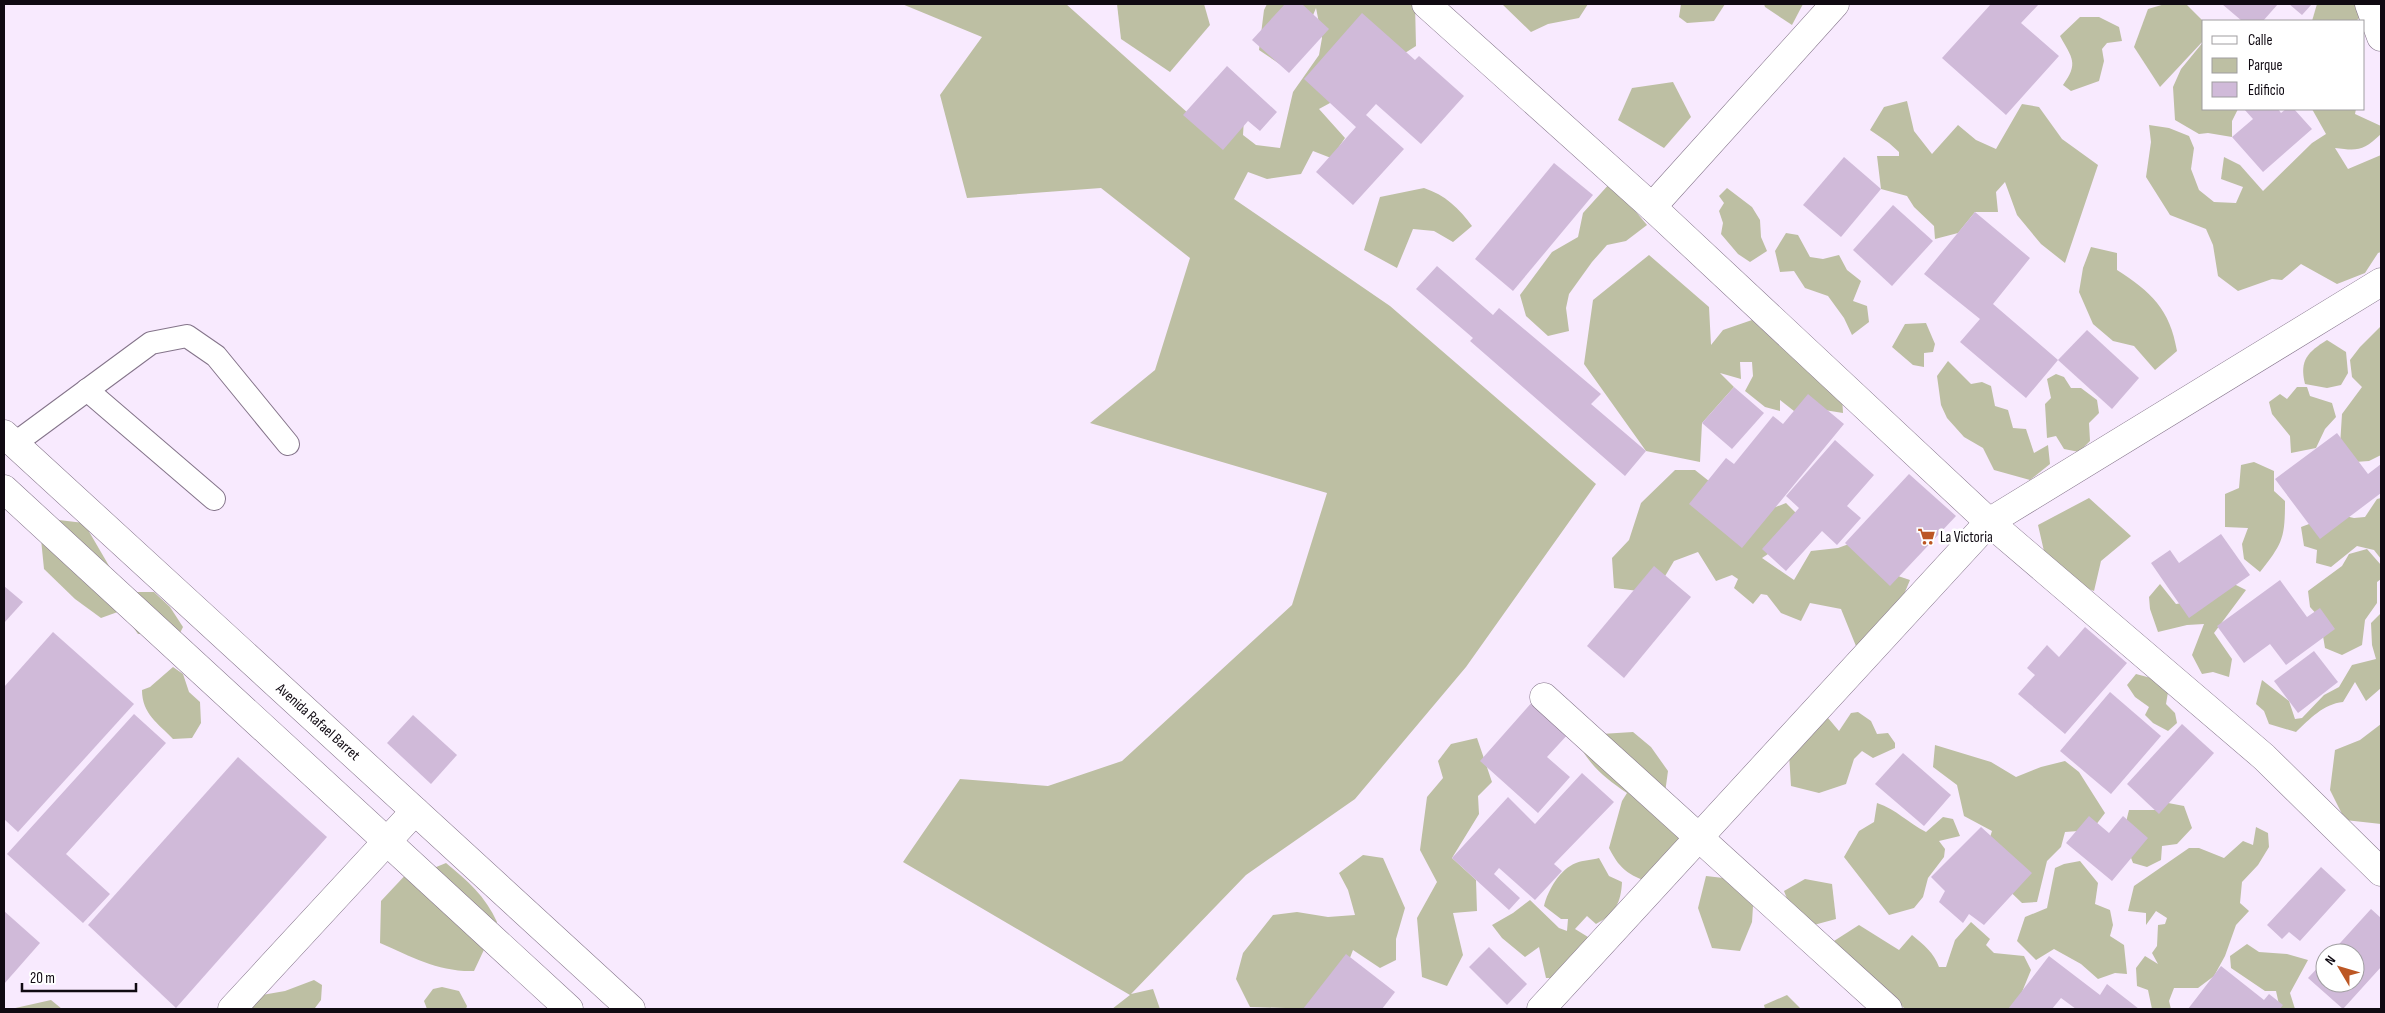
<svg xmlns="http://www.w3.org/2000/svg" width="2385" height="1013" viewBox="0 0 2385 1013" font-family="'Sofia Sans Condensed',sans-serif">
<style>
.green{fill:#bdbfa3}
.building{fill:#d0bad9}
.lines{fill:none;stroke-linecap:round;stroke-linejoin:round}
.lane-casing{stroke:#84748a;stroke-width:24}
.street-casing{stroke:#84748a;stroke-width:29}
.lane{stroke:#fff;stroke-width:22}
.street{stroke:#fff;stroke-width:28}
.labels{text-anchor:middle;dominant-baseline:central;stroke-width:5;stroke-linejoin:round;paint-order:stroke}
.poi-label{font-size:15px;fill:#100a12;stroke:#fff;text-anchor:start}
.street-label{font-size:15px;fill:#100a12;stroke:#fff}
</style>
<rect width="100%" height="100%" fill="#f8eafe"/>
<!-- green -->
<g class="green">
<path d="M902,4h164l132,118 11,-17 6,-26 22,-3 8,26 -2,33 13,10 24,3 13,-56 26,-37 3,-17 -6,-30 -26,63 -31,-21 5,-40 3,-6h148l1,42c-33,20 -62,45 -97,63l26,29 -14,20 -18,-7 -12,23 -34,5 -19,-7 -14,27 156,107 206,178 -130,183 -111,132 -109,76 -115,119 22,-5 7,20h-48l18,-14 -227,-133 57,-83 88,7 74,-25 170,-156 35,-112 -237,-70 65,-53 35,-112 -89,-70 -134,10 -27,-103 42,-58z"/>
<polygon points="1117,4 1204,4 1210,25 1170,72 1121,39"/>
<polygon points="1502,4 1588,4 1579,18 1548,24 1531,32"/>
<polygon points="1681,4 1725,4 1714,21 1687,23 1679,17"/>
<polygon points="1764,4 1803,4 1792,25 1765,7"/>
<polygon points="2165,4 2186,4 2204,22 2204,40 2160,87 2134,47 2148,9"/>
<polygon points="2317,4 2362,4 2368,10 2356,21 2312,21"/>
<path d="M2080,17h19l20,10 3,14 -15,2 -5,6 2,12 -5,20 -28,10 -8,-6c16,-22 9,-27 -3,-49z"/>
<polygon points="2204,41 2204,109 2238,109 2232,121 2232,137 2208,133 2199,134 2175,120 2173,87 2181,69"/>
<polygon points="1673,82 1691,117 1664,148 1618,120 1632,88"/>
<polygon points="1907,101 1914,131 1932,154 1958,125 1976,140 1996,149 2022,104 2039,107 2062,139 2098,165 2065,263 2041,244 2017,215 2005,182 1996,192 1998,212 1975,212 1958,233 1935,239 1934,226 1914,207 1907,196 1881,189 1877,156 1899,156 1899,152 1889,143 1870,130 1884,107"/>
<path d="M2312,109h44l-1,5 26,12v8c-18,17 -23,17 -46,14l13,21 33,-14v97l-3,1 -13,20 -28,11 -36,-20 -19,16 -10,-1 -34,12 -20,-15 -5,-31 -7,-16 -36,-14 -24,-38 5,-35 -2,-17 20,3 20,8 5,12 -3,21 8,21 15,12 22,1 7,-16 -22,-8 3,-22 16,8 23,26 49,-48 14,-9z"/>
<polygon points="1611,182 1647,225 1626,241 1607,245 1592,262 1569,294 1566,308 1569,331 1548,336 1526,316 1520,295 1552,252 1578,237 1583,213"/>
<path d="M1424,188c21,7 35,20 48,38l-19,16 -19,-11 -21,-2 -16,39 -33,-18 16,-53z"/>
<polygon points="1727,188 1752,207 1760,220 1761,237 1767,251 1750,262 1738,254 1721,234 1723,223 1719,211 1724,203 1719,196"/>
<polygon points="1786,233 1798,235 1810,257 1823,259 1839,255 1847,270 1861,281 1853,301 1867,306 1869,322 1852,335 1844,318 1828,296 1805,288 1794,271 1780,272 1775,251"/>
<path d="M2091,247l26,6v17c34,22 53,39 60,81l-22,19 -21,-24 -21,-5 -20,-17 -14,-32 4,-24z"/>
<polygon points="1649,255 1709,307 1711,345 1723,330 1752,320 1780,346 1842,395 1843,413 1818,409 1794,411 1780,400 1780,411 1765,407 1745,391 1753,376 1752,362 1740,362 1741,379 1720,373 1734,387 1702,423 1700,462 1646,451 1584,364 1593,300"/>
<polygon points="1926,323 1935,344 1933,352 1924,353 1924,367 1913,365 1892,347 1905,324"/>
<polygon points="2381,326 2381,455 2369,461 2355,462 2340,446 2342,414 2362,387 2352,377 2350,360 2360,347"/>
<path d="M2327,340l19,12 2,21 -7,12 -14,3 -22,-4c-6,-24 3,-32 22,-44z"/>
<polygon points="1948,361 1971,384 1982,382 1991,386 1995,406 2008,410 2013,428 2026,429 2034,453 2048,445 2050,464 2030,480 1994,470 1983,448 1964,437 1947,418 1941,405 1937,376"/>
<polygon points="2056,374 2064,377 2071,388 2081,388 2097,400 2099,413 2089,423 2090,441 2079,452 2064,449 2056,436 2047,438 2045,404 2051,398 2047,379"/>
<polygon points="2297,387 2307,387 2310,396 2332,403 2336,417 2325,429 2316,448 2291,453 2290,436 2272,414 2269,402 2280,394 2287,399"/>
<path d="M2254,462l20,9v20l11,10c0,37 -2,42 -25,71l-16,-13 -2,-15 6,-16 -23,-1v-33l14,-6 2,-23z"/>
<polygon points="1675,470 1695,470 1753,516 1786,503 1798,515 1783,544 1762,558 1794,580 1811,551 1838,548 1865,538 1880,570 1910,580 1900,604 1858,651 1841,609 1810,603 1801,621 1781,613 1767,595 1761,594 1753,604 1734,588 1738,579 1732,575 1716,581 1698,552 1674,561 1655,593 1614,588 1612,558 1629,540 1641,503"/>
<polygon points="2089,498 2131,536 2101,561 2094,591 2049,573 2038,525"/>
<polygon points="2381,498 2381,559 2374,550 2357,546 2331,567 2316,563 2317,550 2304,546 2301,527 2336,514 2354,518 2365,517 2377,499"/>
<polygon points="42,518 84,523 119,583 126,609 101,618 75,599 44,569 40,529"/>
<polygon points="2367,549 2381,565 2381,579 2377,582 2377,603 2365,620 2362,645 2342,655 2325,648 2320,618 2310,607 2308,591 2342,566 2349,554"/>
<polygon points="2226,580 2246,590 2214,633 2232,659 2229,677 2213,672 2202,674 2192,655 2204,624 2187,625 2158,632 2150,609 2149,597 2160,584 2176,604 2195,601"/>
<polygon points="135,592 154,592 170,607 183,627 179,635 138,634 128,620"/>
<path d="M2381,613v75l-15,13 -11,-19 -12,20c-20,2 -33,17 -47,30l-27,-8 -5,-13 -8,-7 6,-24 27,21 6,18 7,-1 22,-23 15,-8 13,-22 24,-6 -4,-14 -1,-22z"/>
<path d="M173,667l10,7 6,18 11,10 1,21 -9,15 -19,1c-15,-16 -31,-25 -31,-49l8,-3z"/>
<polygon points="2136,674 2151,678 2168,692 2166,704 2175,713 2177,723 2168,731 2153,723 2145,715 2149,707 2135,697 2127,685"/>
<polygon points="1858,712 1871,721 1877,734 1888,733 1895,743 1895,748 1873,758 1862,751 1854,759 1846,784 1819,793 1791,786 1789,754 1828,718 1839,731 1851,713"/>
<polygon points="2381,724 2381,824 2345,820 2330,790 2335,750 2360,740"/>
<path d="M1633,732l18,15 17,24 -6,44 24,29 -31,40c-24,-8 -34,-12 -46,-36l13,-47 5,-8c-19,-13 -34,-24 -46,-45l20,-14z"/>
<polygon points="1477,738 1492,782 1478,796 1479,814 1452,858 1476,880 1477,911 1453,913 1463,955 1447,986 1422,977 1417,918 1437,882 1420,850 1427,797 1443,778 1438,761 1451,744"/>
<polygon points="1935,745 1991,762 2016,777 2041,767 2065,761 2079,772 2105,813 2092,830 2065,832 2061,847 2047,861 2037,902 2022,903 1997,879 1985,853 1992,831 1964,816 1957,785 1933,767"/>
<path d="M2163,802l21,4 8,22 -15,16 -15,2 -1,14 -14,7 -14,-4c-8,-20 -10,-32 -4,-53h26z"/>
<path d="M1877,803c20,7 30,19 49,29l17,-15 10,2 7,17 -21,5 6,8 -1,8 -16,21 -5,19 -9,11 -25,7 -45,-58 15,-26 15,-9z"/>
<polygon points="2256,827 2268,833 2269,847 2258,865 2242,882 2240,903 2249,911 2236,925 2225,956 2214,976 2198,988 2174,988 2169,1001 2171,1009 2152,1009 2148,990 2137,986 2136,968 2145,956 2158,964 2152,953 2157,946 2158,925 2165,924 2167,918 2156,911 2146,925 2146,913 2128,911 2134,886 2189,848 2199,848 2224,858 2243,841 2253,845"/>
<polygon points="1363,855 1383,858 1405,908 1396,939 1396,960 1380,968 1353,950 1346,968 1318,1001 1317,1009 1250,1007 1236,979 1243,953 1273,915 1297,912 1328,917 1355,915 1348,890 1339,873"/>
<path d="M1599,858l10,18 13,6c-1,21 -7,32 -26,42l-9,-8 -12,13 13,8 5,15 -19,26h-28l-7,-31 -14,10 -23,-19 -10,-13 21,-12 17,-13 29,28 8,3 1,-12h-7l-17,-13c4,-16 16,-37 32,-43 7,-3 16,-3 23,-5z"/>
<polygon points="2080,861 2098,883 2095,904 2110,910 2113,925 2110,936 2124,945 2127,974 2115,973 2098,979 2081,964 2054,949 2036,960 2017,941 2025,917 2047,908 2055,868 2064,864"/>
<path d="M446,863c21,17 40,34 51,59l-23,49c-36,1 -62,-14 -94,-28l1,-42 30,-32 18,1z"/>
<polygon points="1706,876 1732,879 1753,906 1752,922 1740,951 1712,948 1698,908"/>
<polygon points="1805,879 1832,884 1836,919 1799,929 1784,891"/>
<path d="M1971,922l19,17 -4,6 8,8 30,3 7,14 -16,39h-110l-71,-68 25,-16 40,25 13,-15c12,10 22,18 27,32h7l9,-27z"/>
<polygon points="2247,944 2259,952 2287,954 2308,960 2290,993 2295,1009 2280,1009 2276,991 2265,991 2231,968 2230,956"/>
<polygon points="314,980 322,985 321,1000 315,1008 240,1009 262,995 285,991"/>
<polygon points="442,987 459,991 467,1006 466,1009 427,1009 424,1001 433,989"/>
<polygon points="1787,995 1801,1009 1765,1009 1764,1005"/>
<polygon points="51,1000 62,1009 11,1009"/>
</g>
<!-- building -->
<g class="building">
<polygon points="1285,4 1302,4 1329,29 1289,73 1252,40"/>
<polygon points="1991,4 2039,4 2021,23 2059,56 2006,115 1942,58"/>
<polygon points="2222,4 2278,4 2263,21 2242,21"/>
<polygon points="2289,4 2312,4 2302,15"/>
<polygon points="1362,13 1415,60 1419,56 1464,96 1421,144 1376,104 1366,115 1404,149 1353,205 1316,172 1356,127 1304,79"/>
<polygon points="1227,66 1277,112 1260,131 1248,121 1223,150 1183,115"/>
<polygon points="2244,109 2278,109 2281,113 2286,109 2294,109 2312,129 2263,172 2232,137 2253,119"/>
<polygon points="1844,157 1881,189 1841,237 1803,205"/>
<polygon points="1554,163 1593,195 1513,291 1475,259"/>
<polygon points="1893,205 1933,241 1892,286 1853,250"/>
<polygon points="1975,212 2030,258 1993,304 2058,360 2026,398 1960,342 1980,319 1924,274"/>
<polygon points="1437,266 1493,315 1499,308 1601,394 1591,404 1646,451 1625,476 1470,341 1473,338 1416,289"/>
<polygon points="2087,330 2139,378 2112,409 2058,360"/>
<polygon points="1734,387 1764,413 1732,449 1702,423"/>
<polygon points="1808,394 1844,424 1742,548 1689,504 1726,458 1734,464 1773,416 1783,424"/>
<polygon points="2337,433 2368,474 2381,464 2381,493 2320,539 2275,479"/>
<polygon points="1835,440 1874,475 1847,506 1861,518 1837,545 1822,531 1786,571 1762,549 1799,508 1786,496"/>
<polygon points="1909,474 1956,516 1890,586 1845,543"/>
<polygon points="2221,534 2250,575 2189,618 2151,563 2170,550 2179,563"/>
<polygon points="1654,566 1691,597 1624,678 1587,646"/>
<polygon points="2280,580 2307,617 2320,608 2335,629 2286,665 2270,644 2244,663 2217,626"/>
<polygon points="4,586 23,602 4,623"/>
<polygon points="2085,627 2127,663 2065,734 2018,694 2035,675 2027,668 2047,645 2059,657"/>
<polygon points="53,632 134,704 18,832 4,819 4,687"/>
<polygon points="2314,651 2338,682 2298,713 2274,681"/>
<polygon points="2110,692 2161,736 2111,794 2060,751"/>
<polygon points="1534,700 1570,732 1547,757 1570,777 1538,813 1480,761"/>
<polygon points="134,714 166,743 66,854 110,894 83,923 7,854"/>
<polygon points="413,715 457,755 431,784 387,743"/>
<polygon points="2182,724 2214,753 2159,814 2127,784"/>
<polygon points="1903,753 1951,795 1924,826 1875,784"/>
<polygon points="238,757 327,837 176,1008 88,925"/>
<polygon points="1582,773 1614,802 1554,864 1562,871 1535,900 1499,868 1494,874 1520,898 1509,910 1452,858 1508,797 1535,824"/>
<polygon points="2089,816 2109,833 2123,816 2148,838 2112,881 2066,843"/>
<polygon points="1981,827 2032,873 1984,925 1969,914 1963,923 1939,902 1945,891 1931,877"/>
<polygon points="2321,867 2346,890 2300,941 2289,932 2282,939 2267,925"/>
<polygon points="2371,909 2381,918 2381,967 2343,1009 2308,978 2325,960 2325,983 2355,983 2355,953 2331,953"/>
<polygon points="4,911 40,943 4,984"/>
<polygon points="1489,947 1527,984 1507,1005 1469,967"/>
<polygon points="1346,954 1395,992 1382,1009 1303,1009"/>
<polygon points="2049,956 2100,995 2107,984 2139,1009 2076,1009 2061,998 2052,1009 2008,1009"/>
<polygon points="2221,966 2264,1000 2269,994 2283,1005 2280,1009 2188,1009"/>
</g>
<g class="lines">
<defs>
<g id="lane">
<polyline points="87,390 214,499"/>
<polyline points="14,444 151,343 187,336 216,356 288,444"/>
</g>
<g id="street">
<polyline points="1426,4 1652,207 1989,522 2264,757 2381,872"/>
<polyline points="2369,4 2381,37"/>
<polyline points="1652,207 1835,4"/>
<polyline points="4,434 631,1009"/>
<polyline points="4,489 569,1009"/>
<polyline points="1544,697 1888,1009"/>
<polyline points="232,1009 415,811"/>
<polyline points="1541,1009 1989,522 2381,282"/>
</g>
</defs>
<!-- lane casing -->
<use href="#lane" class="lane-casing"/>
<!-- street casing -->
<use href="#street" class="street-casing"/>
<!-- lane -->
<use href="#lane" class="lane"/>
<!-- street -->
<use href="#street" class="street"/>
</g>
<!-- icons -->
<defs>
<symbol id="supermarket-bare" viewBox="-9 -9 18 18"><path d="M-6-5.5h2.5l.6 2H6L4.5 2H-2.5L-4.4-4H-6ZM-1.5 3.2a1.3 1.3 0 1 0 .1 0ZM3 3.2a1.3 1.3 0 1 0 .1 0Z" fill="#bc5724" stroke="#fff" stroke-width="2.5" paint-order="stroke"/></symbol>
</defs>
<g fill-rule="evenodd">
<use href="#supermarket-bare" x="1914" y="524" width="25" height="25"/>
</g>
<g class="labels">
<!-- poi labels -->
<g class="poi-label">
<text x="1940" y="537">La Victoria</text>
</g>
<!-- street labels -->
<g class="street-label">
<text transform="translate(318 722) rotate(42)">Avenida Rafael Barret</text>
</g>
</g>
<!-- border -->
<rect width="2385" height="1013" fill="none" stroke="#100a12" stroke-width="10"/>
<!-- legend -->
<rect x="2202" y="20" width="162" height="90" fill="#ffffff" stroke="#9f9da0"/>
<rect x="2212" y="36" width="25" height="8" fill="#ffffff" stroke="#9f9da0"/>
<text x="2248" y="45" font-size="15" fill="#100a12">Calle</text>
<rect x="2212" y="58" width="25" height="15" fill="#bdbfa3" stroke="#9f9da0"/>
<text x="2248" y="70" font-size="15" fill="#100a12">Parque</text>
<rect x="2212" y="82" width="25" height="15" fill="#d0bad9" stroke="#9f9da0"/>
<text x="2248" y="95" font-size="15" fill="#100a12">Edificio</text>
<!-- north arrow -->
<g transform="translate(2340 968) rotate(308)"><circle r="24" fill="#ffffff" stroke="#9f9da0"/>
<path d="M0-4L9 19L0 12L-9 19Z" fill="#bc5724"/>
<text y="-8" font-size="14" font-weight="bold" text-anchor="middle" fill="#100a12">N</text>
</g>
<!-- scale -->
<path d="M22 983v8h114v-8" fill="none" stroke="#100a12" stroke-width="2.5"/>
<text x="30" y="983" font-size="15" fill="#100a12" stroke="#ffffff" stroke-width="4" paint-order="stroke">20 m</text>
</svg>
